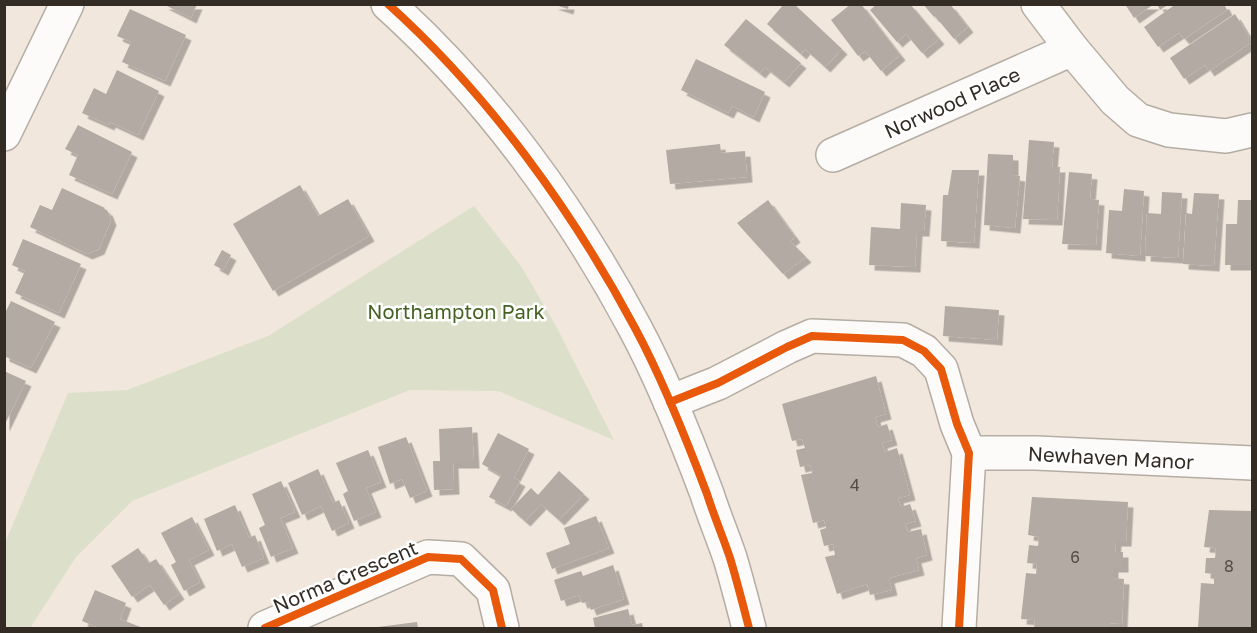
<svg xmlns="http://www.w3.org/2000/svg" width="1257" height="633" viewBox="0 0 1257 633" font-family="'Golos Text',sans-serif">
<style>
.green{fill:#dce0ca}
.building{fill:#b3aaa3;filter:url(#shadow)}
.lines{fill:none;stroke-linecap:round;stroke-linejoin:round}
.minor-casing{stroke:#b4ada4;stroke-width:36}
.major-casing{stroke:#b4ada4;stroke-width:36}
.minor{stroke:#fdfbfa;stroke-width:33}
.major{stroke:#fdfbfa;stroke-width:33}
.cycleway-casing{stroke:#fff;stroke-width:11}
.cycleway{stroke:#e8590c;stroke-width:8}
.labels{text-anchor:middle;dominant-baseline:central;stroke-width:5;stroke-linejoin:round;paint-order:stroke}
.number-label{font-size:16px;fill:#534c44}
.street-label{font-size:20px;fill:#332c25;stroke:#fff}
.park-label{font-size:20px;fill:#446221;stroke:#fff}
</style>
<defs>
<filter id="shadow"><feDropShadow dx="5.5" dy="5.5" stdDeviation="0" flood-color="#0004"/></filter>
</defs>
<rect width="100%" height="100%" fill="#f1e7dc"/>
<!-- green -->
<polygon class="green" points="474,206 521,266 556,326 614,440 498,391 410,390 132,501 76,557 32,625 32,628 5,628 5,543 68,393 127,390 268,336"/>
<!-- building -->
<g class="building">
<polygon points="163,4 197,4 191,18"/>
<polygon points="552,4 569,4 568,9"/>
<polygon points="784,4 794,4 842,49 825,67 805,49 801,54 767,24"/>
<polygon points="851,4 861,4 900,55 881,71 865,51 858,56 831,20"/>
<polygon points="877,4 910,4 939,39 922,53 906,34 897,42 870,10"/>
<polygon points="923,4 950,4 968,27 954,39 935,16 934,17"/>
<polygon points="1125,4 1154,4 1134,18"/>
<polygon points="1157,4 1169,4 1160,10"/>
<polygon points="1176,4 1224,4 1227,10 1184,39 1179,33 1158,47 1144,27"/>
<polygon points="130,9 186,35 165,81 122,62 131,42 117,36"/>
<polygon points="1235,14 1252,42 1209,71 1205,65 1184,79 1170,58"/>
<polygon points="746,19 801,63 784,82 765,67 760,73 724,45"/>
<polygon points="696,59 765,92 754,117 732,106 728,113 681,90"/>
<polygon points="117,70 159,91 138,135 110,122 109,125 82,113 94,88 106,94"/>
<polygon points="78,125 132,152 112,194 69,175 78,155 65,149"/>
<polygon points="1029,140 1054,142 1052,167 1060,167 1057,220 1023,219"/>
<polygon points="720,144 721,153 745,151 747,177 670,184 666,150"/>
<polygon points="988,154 1013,155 1013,175 1020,176 1015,228 984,225"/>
<polygon points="952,170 979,170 974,243 941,241 943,195 948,195"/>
<polygon points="1069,172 1092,174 1090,199 1099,200 1096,245 1062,244"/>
<polygon points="300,185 318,216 348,199 369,236 273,291 233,224"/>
<polygon points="62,188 105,208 104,209 107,210 111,220 99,249 87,254 30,227 40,205 52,210"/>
<polygon points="1124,189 1144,191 1140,256 1106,253 1109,210 1122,211"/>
<polygon points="1162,192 1182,193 1178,258 1145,256 1147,213 1161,214"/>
<polygon points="1194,193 1219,194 1214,266 1183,264 1186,213 1192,214"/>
<polygon points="768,200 795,237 790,241 806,257 783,274 737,223"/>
<polygon points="1238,200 1252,200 1252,265 1225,265 1226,224 1237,224"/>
<polygon points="901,203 926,205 924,231 917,231 915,267 869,265 871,227 900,229"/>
<polygon points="23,239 81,264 59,313 15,293 25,271 12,265"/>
<polygon points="222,250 231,255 223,270 214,265"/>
<polygon points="11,301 55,322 31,368 4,356 4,315"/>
<polygon points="945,306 999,310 997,340 943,336"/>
<polygon points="4,371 26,381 4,426"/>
<polygon points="876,376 886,414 875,417 878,427 887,424 892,440 882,443 885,452 897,448 910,495 898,498 901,507 910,504 916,521 905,524 908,532 921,529 927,555 916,558 919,570 889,578 892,590 870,595 867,584 837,594 825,557 835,555 833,544 824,546 820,530 826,528 824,520 813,523 801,475 812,473 810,465 800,467 796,450 805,448 802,439 792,441 782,404"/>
<polygon points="472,427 474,463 453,463 454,489 434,490 433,461 440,461 439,429"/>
<polygon points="498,433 529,449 514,478 520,481 506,506 489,497 501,475 482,464"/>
<polygon points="406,437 427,491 410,498 402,479 390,484 378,447"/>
<polygon points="368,450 381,482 366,488 376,512 354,521 343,494 348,491 336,463"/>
<polygon points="318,469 333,503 339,500 349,523 332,531 321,506 302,515 288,483"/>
<polygon points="559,471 584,494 559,520 541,504 525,521 511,509 531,488 538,495"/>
<polygon points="281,481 295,512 280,518 293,548 271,557 259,528 265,525 252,494"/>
<polygon points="1032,497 1128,502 1126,541 1116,541 1115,552 1123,552 1123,567 1113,567 1113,578 1124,579 1122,624 1110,623 1110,628 1034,628 1035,620 1021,619 1026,573 1036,574 1037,564 1027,563 1029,545 1038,546 1039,537 1028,535"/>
<polygon points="235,505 249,538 255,535 264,558 242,567 232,544 217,551 204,519"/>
<polygon points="1209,510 1252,511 1252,628 1198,628 1201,583 1214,584 1214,574 1205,573 1206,558 1215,558 1216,548 1204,547"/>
<polygon points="596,516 609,548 552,569 546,553 570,544 564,528"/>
<polygon points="192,517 209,550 189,560 200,582 184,591 171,565 176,562 161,533"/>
<polygon points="138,548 149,563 156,559 179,594 164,605 150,585 132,597 111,566"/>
<polygon points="613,565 624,599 591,610 588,602 582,603 579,595 561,601 554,580 581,571 583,576"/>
<polygon points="95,590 126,603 120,619 143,628 99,628 82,621"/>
<polygon points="628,609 632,625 642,623 643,628 595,628 593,618"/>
<polygon points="417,622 418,628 378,628 378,627"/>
</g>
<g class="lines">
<defs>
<g id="minor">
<polyline points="1038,4 1072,49 1115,100 1138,120 1169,130 1226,136 1252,130"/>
<polyline points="4,134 67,4"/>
<polyline points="833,155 1072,49"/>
<polyline points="670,402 718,383 787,347 812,336 903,340 924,351 941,369 957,424 969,453 959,628"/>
<polyline points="969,453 1036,453 1252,463"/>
<polyline points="265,628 428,557 461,559 493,590 502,628"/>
</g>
<path id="major" d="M388,4c100,90 184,206 247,324 28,52 51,110 72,166 7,22 16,43 23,64 7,23 13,47 19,70"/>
</defs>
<!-- minor casing -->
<use href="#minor" class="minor-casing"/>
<!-- major casing -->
<use href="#major" class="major-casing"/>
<!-- minor -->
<use href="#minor" class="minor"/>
<!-- major -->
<use href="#major" class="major"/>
<defs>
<g id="cycleway">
<path d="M388,4c100,90 184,206 247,324 28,52 51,110 72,166 7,22 16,43 23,64 7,23 13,47 19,70"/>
<polyline points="670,402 718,383 787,347 812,336 903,340 924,351 941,369 957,424 969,453 959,628"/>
<polyline points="265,628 428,557 461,559 493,590 502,628"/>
</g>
</defs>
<!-- cycleway casing -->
<use href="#cycleway" class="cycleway-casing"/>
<!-- cycleway -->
<use href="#cycleway" class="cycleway"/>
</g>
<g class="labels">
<!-- number labels -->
<g class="number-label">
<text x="855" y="485">4</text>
<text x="1075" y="557">6</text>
<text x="1229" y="566">8</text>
</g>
<!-- street labels -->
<g class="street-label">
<text transform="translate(952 102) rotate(-24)">Norwood Place</text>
<text transform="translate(1111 457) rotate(3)">Newhaven Manor</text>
<text transform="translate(345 576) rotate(-23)">Norma Crescent</text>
</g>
<!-- park labels -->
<g class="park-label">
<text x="456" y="311">Northampton Park</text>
</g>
</g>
<!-- border -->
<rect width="1257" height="633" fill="none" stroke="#332c25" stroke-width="12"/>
</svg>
